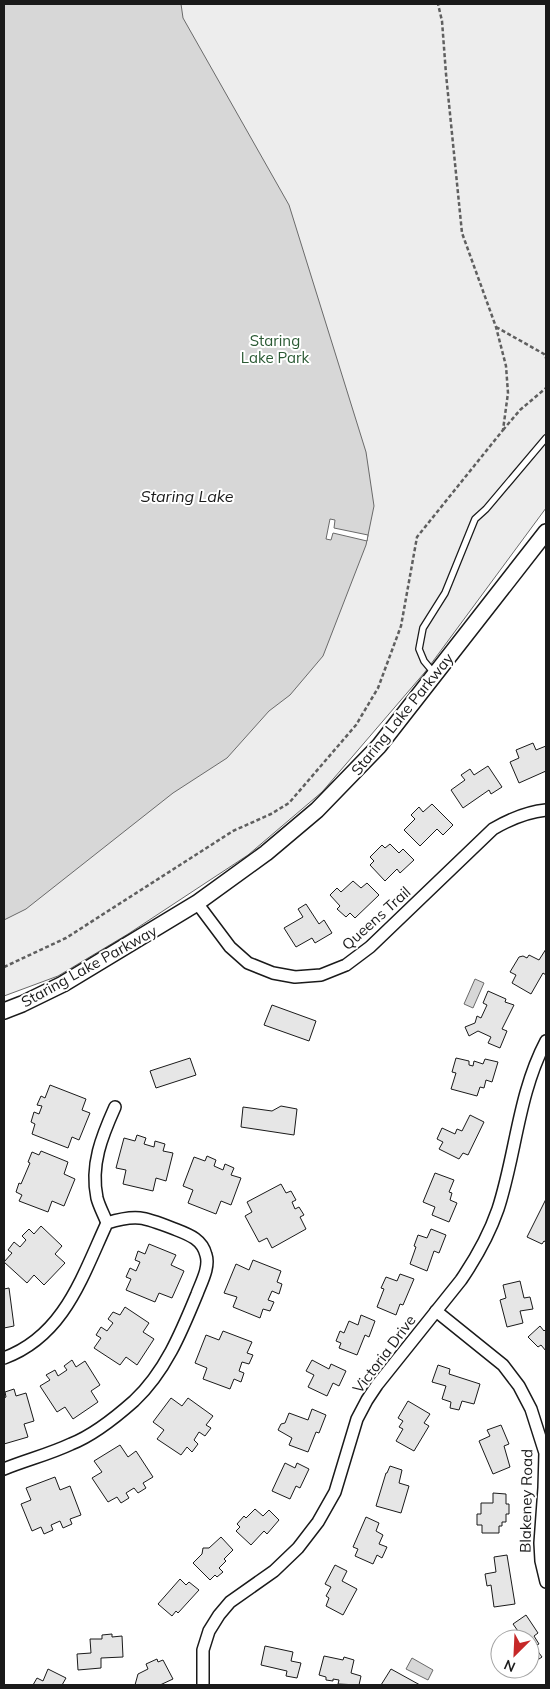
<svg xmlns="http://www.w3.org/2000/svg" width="550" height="1689" viewBox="0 0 550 1689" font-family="Mulish,sans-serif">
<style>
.built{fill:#ededed;stroke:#6a6a6a}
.water{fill:#d7d7d7;stroke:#6a6a6a}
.pier{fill:#fff;stroke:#6a6a6a}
.building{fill:#e6e6e6;stroke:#1a1a1a}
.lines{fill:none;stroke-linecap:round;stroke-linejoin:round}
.service-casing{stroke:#1a1a1a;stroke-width:8}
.minor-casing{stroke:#1a1a1a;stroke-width:14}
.tertiary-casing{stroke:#1a1a1a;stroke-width:18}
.path{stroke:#5f5f5f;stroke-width:2.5;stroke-dasharray:4 2.5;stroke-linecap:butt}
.service{stroke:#fff;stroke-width:5.5}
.minor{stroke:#fff;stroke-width:11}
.tertiary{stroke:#fff;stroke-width:15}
.labels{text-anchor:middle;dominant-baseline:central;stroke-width:4;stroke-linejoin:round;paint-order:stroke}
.park-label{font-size:15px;fill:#2b5a34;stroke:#fff}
.street-label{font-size:15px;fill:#1a1a1a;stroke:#fff}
.water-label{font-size:16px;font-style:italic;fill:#1a1a1a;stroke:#fff}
</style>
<rect width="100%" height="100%" fill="#fff"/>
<!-- built -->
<polygon class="built" points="4,4 546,4 546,508 425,672 322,792 248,855 128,934 58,976 4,996"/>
<!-- water -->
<g class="water">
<polygon points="4,4 181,4 183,18 289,205 366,452 374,506 366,545 323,656 290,695 269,711 227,758 173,793 26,909 4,920"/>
<polygon points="475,979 484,983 473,1008 464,1004"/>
<polygon points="412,1658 433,1670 428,1680 406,1669"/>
</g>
<!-- pier -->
<polygon class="pier" points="330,519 335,520 334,528 368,535 367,541 333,533 331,540 326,539"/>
<!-- building -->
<g class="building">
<polygon points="533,743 536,750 546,746 546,771 519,783 510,762 519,758 516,750"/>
<polygon points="488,766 502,787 491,794 489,790 463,808 451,790 465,780 461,775 470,769 474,775"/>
<polygon points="432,804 453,825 443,835 437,829 420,846 404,830 415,819 411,815 419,807 423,812"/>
<polygon points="390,844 399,853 403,849 414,860 400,873 397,869 385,881 370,865 374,861 370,857 382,845 385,848"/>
<polygon points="353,881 361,888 367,883 379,895 355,918 350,913 346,917 337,909 340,906 330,895 337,888 341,892"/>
<polygon points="306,904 319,924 324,920 332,933 315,943 312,938 296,947 284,928 303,917 298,909"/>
<polygon points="546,949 546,975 543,973 531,994 512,983 516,975 510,972 519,957 523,956 527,958 529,955 539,960"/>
<polygon points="488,991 506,999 505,1002 514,1005 502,1029 507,1031 500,1048 488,1043 491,1037 478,1031 469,1036 465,1027 475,1023 477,1016 481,1018 487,1005 483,1003"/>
<polygon points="272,1005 316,1021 309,1041 264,1025"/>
<polygon points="190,1058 196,1075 156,1088 150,1071"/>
<polygon points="456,1058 469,1061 469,1065 473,1066 474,1061 483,1064 485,1059 498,1062 492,1082 486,1080 484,1088 480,1087 477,1096 451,1089 456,1073 452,1072"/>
<polygon points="50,1085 86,1099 82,1110 90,1113 79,1140 72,1137 68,1148 32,1134 35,1124 31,1122 34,1112 39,1114 42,1106 37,1105 41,1096 45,1098"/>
<polygon points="281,1106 297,1109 294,1135 241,1127 243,1107 272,1111"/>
<polygon points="470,1115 484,1122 468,1155 463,1153 459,1159 439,1149 443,1142 437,1139 442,1128 455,1134 457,1129 462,1131"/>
<polygon points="137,1135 146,1138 144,1144 154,1147 155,1141 165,1144 163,1151 173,1153 166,1181 156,1178 153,1191 123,1184 126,1170 116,1168 124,1138 135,1141"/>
<polygon points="41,1151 68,1162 64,1174 75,1179 64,1206 52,1201 48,1212 19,1201 22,1195 16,1192 19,1183 21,1184 30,1163 28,1162 32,1152 39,1155"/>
<polygon points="207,1156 216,1160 214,1166 223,1170 225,1164 234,1168 231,1175 241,1178 231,1205 221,1201 216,1214 188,1203 193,1190 183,1186 194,1157 205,1161"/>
<polygon points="435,1173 454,1180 449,1192 452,1193 450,1200 457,1203 449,1222 432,1215 435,1207 423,1202"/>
<polygon points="281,1184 286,1193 291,1191 296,1200 292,1202 295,1209 299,1207 304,1215 300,1217 306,1229 272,1248 267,1238 259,1242 245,1216 252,1212 247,1202"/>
<polygon points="546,1199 546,1242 544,1241 542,1244 527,1237"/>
<polygon points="41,1226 62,1246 55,1254 65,1263 44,1285 34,1275 27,1283 4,1262 12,1253 8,1250 14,1242 20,1247 26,1240 22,1236 29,1229 34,1234"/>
<polygon points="431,1229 446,1235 439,1253 434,1251 427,1271 410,1264 416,1247 414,1246 418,1235 427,1238"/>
<polygon points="149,1244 176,1255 171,1265 184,1271 172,1298 159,1293 155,1302 126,1290 131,1279 126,1277 130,1268 136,1271 140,1262 135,1260 138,1251 145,1254"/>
<polygon points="253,1260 281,1271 277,1282 282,1284 279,1294 272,1291 268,1300 274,1302 270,1311 263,1309 260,1318 233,1307 237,1297 224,1293 236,1264 249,1270"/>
<polygon points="400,1274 414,1279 403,1305 400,1304 396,1315 377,1307 384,1289 381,1288 386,1277 397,1281"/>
<polygon points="520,1281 524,1298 530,1297 533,1309 520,1311 523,1323 507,1327 500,1300 506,1298 503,1285"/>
<polygon points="9,1288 14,1326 4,1328 4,1289"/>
<polygon points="125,1307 149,1323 143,1332 154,1339 137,1365 126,1357 120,1365 94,1348 101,1338 96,1335 101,1327 107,1331 113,1323 108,1319 113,1312 120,1315"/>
<polygon points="361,1315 375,1321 369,1337 365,1335 357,1355 339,1348 341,1343 336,1341 340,1331 344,1333 349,1321 358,1325"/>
<polygon points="540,1326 544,1331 546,1329 546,1351 541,1345 538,1347 528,1337"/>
<polygon points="223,1331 252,1342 247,1353 253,1355 249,1364 242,1362 239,1371 244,1373 241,1382 234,1379 230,1389 203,1379 207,1368 195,1363 206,1335 219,1340"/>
<polygon points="72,1360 76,1367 85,1361 100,1385 91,1391 98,1402 73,1419 65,1407 57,1412 40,1386 50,1380 46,1375 55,1370 58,1376 67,1370 64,1366"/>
<polygon points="312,1360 329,1369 331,1364 346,1371 339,1386 333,1383 327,1396 308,1387 314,1375 306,1371"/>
<polygon points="438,1365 450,1369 449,1374 480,1384 474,1404 462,1401 459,1410 450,1408 451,1402 442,1399 446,1386 432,1382"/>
<polygon points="14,1389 16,1396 26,1393 34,1421 24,1424 28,1437 4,1444 4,1398 6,1397 5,1392"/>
<polygon points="171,1398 182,1406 188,1398 213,1416 206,1425 211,1428 205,1436 199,1432 194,1440 198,1444 192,1452 187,1447 181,1455 157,1439 164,1430 153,1422"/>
<polygon points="408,1401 430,1414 424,1423 429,1426 414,1451 396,1441 403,1429 399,1427 403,1421 398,1418"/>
<polygon points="312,1409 326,1415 319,1433 316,1432 308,1452 289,1445 292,1438 278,1430 281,1424 285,1423 289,1413 308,1420"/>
<polygon points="501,1425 509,1444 504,1446 510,1467 493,1474 479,1441 490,1436 487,1430"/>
<polygon points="120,1445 128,1457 136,1451 153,1477 143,1483 146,1488 138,1493 134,1488 126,1493 129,1498 121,1503 117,1497 108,1502 92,1478 102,1472 94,1461"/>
<polygon points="285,1463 295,1468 297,1463 309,1469 300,1488 296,1486 290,1499 272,1491"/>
<polygon points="390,1466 402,1470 399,1483 409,1486 401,1513 376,1506 386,1473 387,1473"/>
<polygon points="55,1477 60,1490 70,1486 81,1515 70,1519 72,1524 63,1528 60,1521 51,1525 53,1530 44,1534 41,1527 32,1531 21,1504 31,1500 26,1488"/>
<polygon points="493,1493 506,1494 506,1504 509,1504 509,1514 506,1514 506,1522 502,1522 502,1526 499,1526 499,1533 482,1533 482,1525 477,1525 477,1514 481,1514 481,1503 493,1503"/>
<polygon points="255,1509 263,1516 269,1510 279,1520 267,1534 264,1531 251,1545 236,1531 240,1527 237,1524 244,1516 246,1518"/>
<polygon points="366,1517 379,1523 376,1531 383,1535 379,1544 387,1547 382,1558 377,1555 373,1564 355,1556 358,1549 353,1547"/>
<polygon points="221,1537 233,1550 224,1559 226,1561 219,1568 223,1572 217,1577 215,1575 210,1580 193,1563 202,1554 203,1548 209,1548"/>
<polygon points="507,1555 515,1604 494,1607 491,1585 487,1586 485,1574 496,1572 494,1557"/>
<polygon points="335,1565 347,1571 342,1581 357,1589 343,1615 326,1606 329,1598 326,1596 331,1587 325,1584"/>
<polygon points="180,1579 186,1585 189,1582 199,1590 178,1613 176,1611 172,1616 158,1604"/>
<polygon points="526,1615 538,1633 534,1636 539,1644 534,1646 542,1657 530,1665 530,1639 513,1639 520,1634 513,1624"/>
<polygon points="112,1634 112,1637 122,1636 123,1657 101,1658 101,1668 78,1670 77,1654 91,1653 90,1639 102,1639 102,1635"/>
<polygon points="265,1646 293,1652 291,1661 301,1663 297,1678 286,1676 287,1671 261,1665"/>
<polygon points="324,1656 343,1660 344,1657 354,1660 351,1673 361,1676 359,1685 338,1684 339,1680 333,1679 333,1681 326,1680 326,1677 319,1675"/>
<polygon points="157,1659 158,1662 163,1660 173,1679 160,1685 135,1685 138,1674 148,1669 146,1664"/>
<polygon points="48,1669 66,1678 62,1685 33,1685 37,1678 43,1681"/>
<polygon points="391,1669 420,1685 381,1685"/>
</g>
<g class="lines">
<defs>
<polyline id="service" points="434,673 424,661 419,649 423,628 445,593 475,519 486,509 546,438"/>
<g id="minor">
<path d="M197,903l33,44 18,16 25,10 22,4 26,-2 25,-10 24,-18 123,-118c17,-10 33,-17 53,-19"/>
<path d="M107,1223c-3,-8 -8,-17 -10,-25 -7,-33 5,-62 18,-91"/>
<polyline points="436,1311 503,1365 519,1386 531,1409 545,1453 544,1488 540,1543 541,1561 546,1582"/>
<path d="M4,1358c60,-22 78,-81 103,-135 29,-9 37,-6 65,5 15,6 30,10 34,27 4,12 -5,28 -9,39 -16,39 -32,78 -63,107 -18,16 -40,34 -63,43 -21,10 -45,16 -67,25"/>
<path d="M203,1685v-35l6,-19 10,-16 11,-13 44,-31 24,-23 20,-26 17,-30 22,-73 10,-19 10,-15 84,-105c15,-22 28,-45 37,-71 18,-55 20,-115 48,-168"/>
</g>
<polyline id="tertiary" points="4,1011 22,1004 63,984 197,903 266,853 317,810 379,746 546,532"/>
</defs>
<!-- service casing -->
<use href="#service" class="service-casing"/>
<!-- minor casing -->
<use href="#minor" class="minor-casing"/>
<!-- tertiary casing -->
<use href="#tertiary" class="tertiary-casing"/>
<!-- path -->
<g class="path">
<polyline points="496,327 544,354 546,358"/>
<polyline points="503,430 520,410 546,388"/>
<polyline points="4,967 66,938 233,831 271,814 289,803 356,725 378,688 401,626 417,537 503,430 508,393 506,366 496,327 462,233 446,74 442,21 438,4"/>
</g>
<!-- service -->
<use href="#service" class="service"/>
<!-- minor -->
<use href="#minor" class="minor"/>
<!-- tertiary -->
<use href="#tertiary" class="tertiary"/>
</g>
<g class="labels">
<!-- park labels -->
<g class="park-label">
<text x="275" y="340">Staring<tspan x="275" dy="17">Lake Park</tspan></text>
</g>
<!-- street labels -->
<g class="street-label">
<text transform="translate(402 714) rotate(-51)">Staring Lake Parkway</text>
<text transform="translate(376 918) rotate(-42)">Queens Trail</text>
<text transform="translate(89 966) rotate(-29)">Staring Lake Parkway</text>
<text transform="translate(384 1354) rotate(-53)">Victoria Drive</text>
<text transform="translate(526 1501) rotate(-89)">Blakeney Road</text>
</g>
<!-- water labels -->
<g class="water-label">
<text x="187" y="496">Staring Lake</text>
</g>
</g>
<!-- border -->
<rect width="550" height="1689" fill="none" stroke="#1a1a1a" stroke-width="10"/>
<!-- north arrow -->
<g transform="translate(515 1654) rotate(204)"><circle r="24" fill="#ffffff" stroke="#a3a3a3"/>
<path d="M0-4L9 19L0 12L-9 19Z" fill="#c62828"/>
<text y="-8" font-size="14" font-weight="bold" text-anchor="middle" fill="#1a1a1a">N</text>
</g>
</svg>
